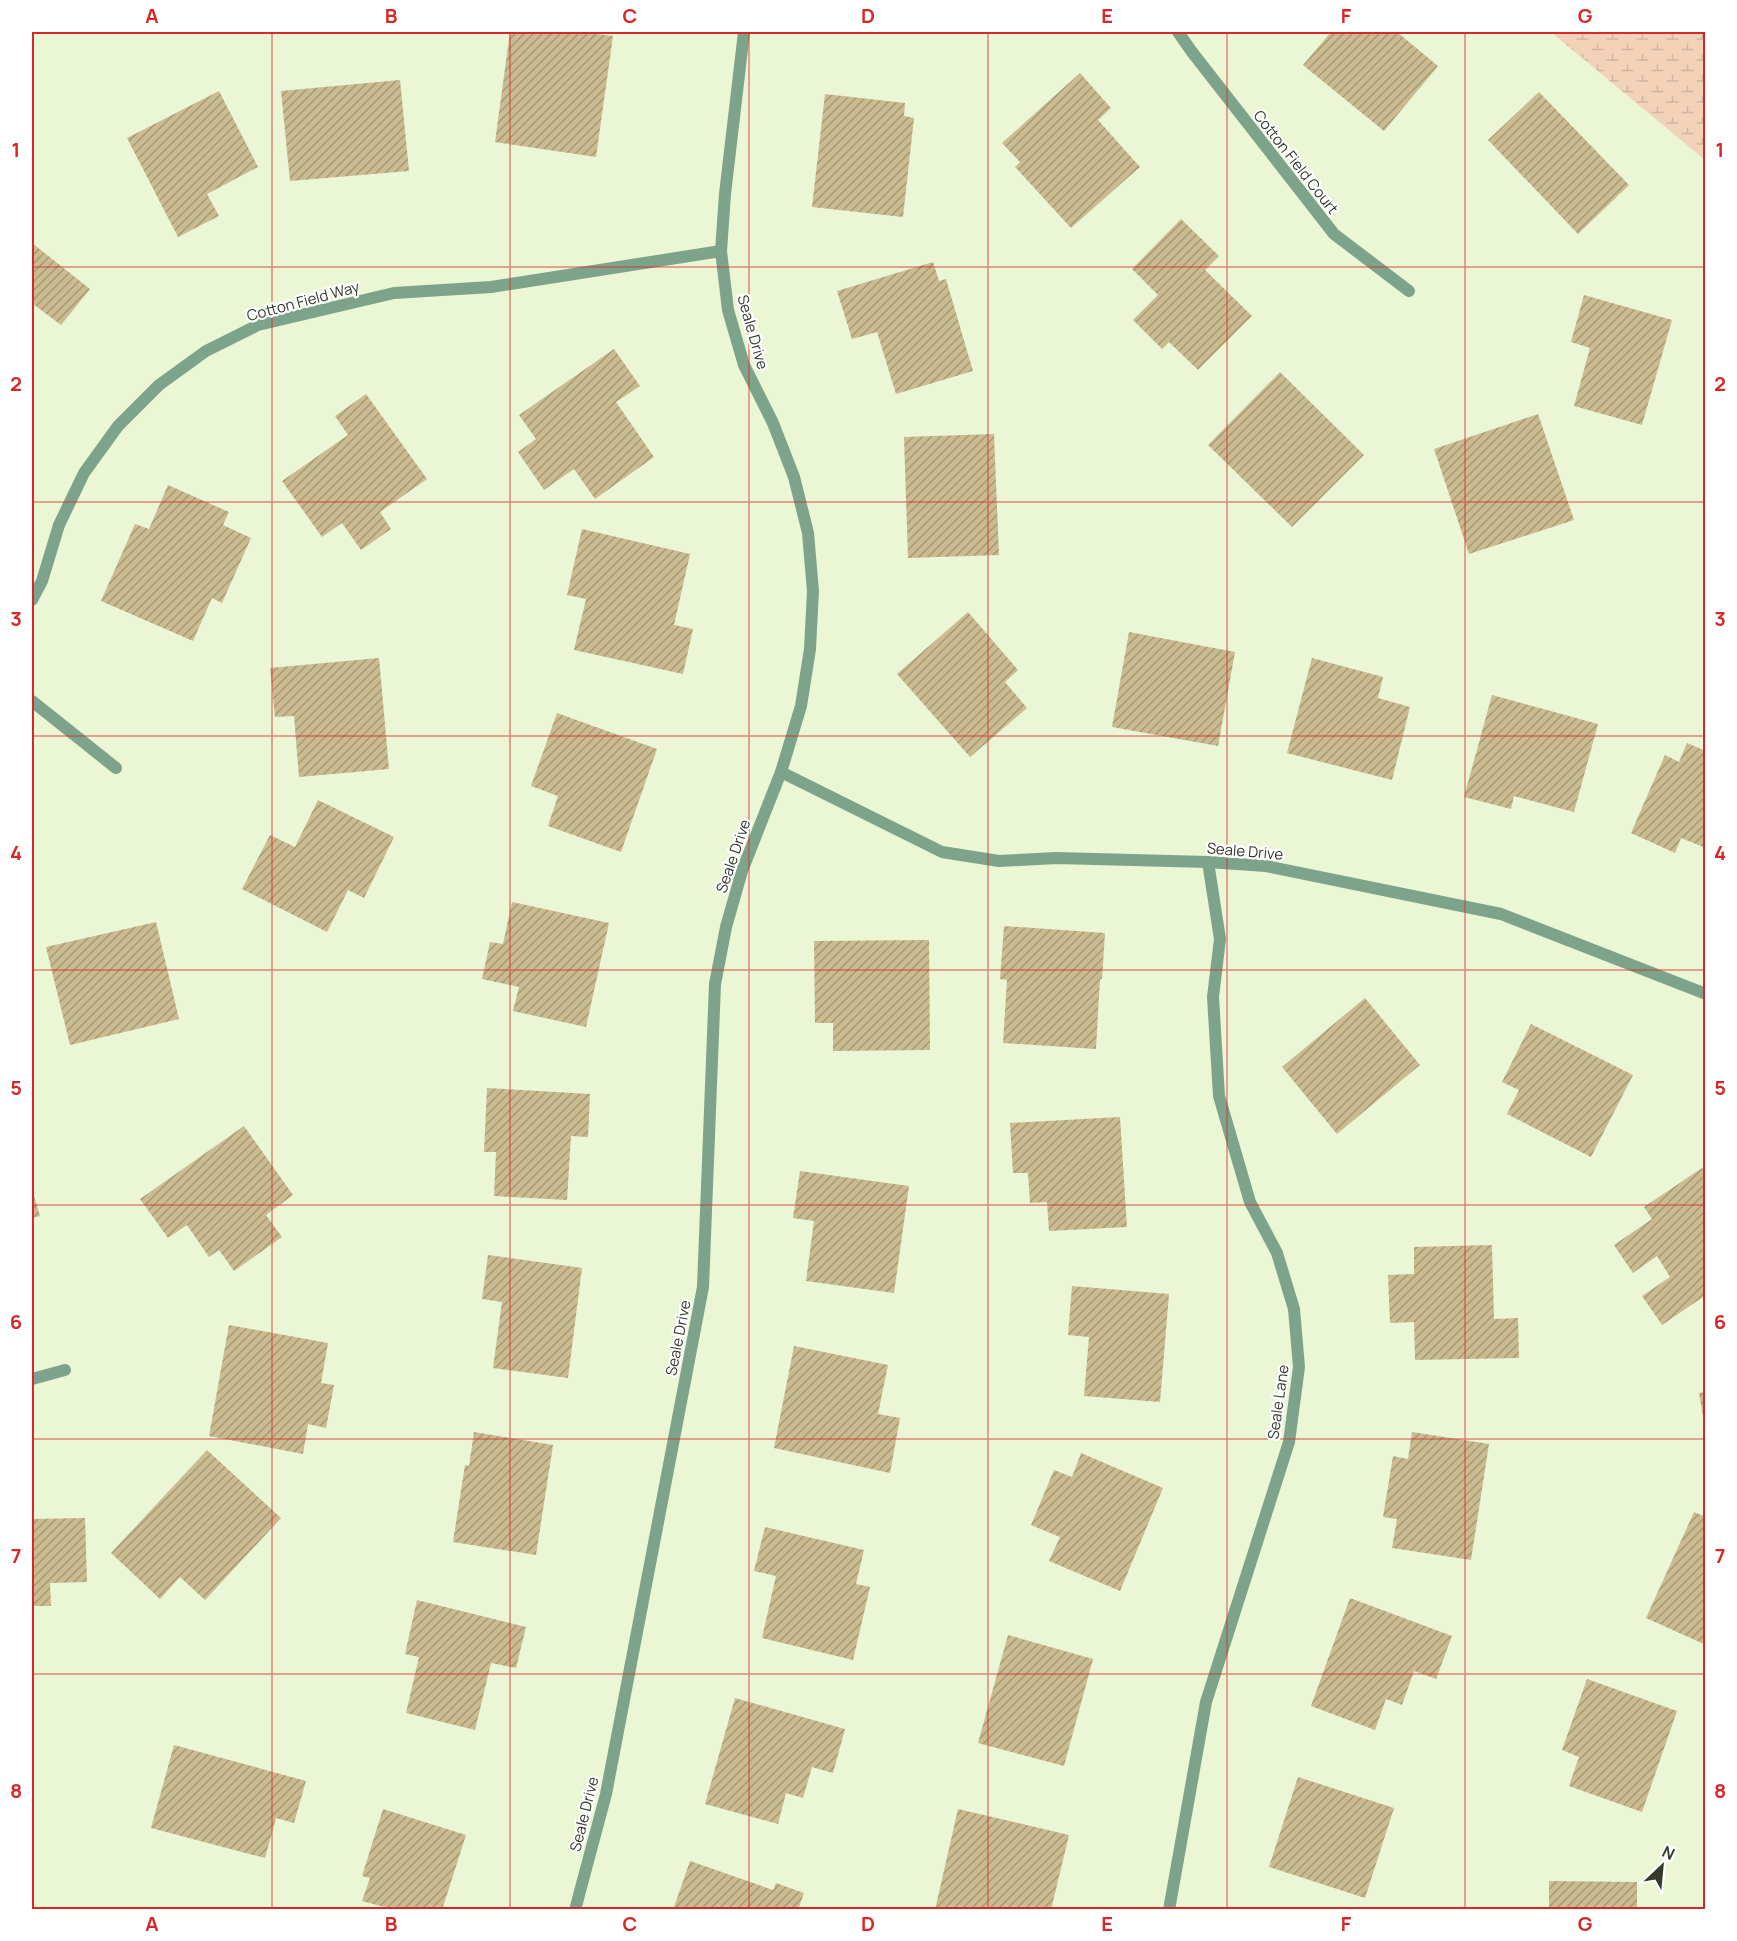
<svg xmlns="http://www.w3.org/2000/svg" width="1737" height="1941" viewBox="0 0 1737 1941" font-family="Manrope,sans-serif">
<style>
.wetland{fill:url(#wetland-marsh)}
.building{fill:url(#building-hatch)}
.lines{fill:none;stroke-linecap:round;stroke-linejoin:round}
.street{stroke:#7ea38b;stroke-width:12}
.grid{fill:none;stroke:#d62828;stroke-width:1.5;stroke-opacity:0.55}
.labels{text-anchor:middle;dominant-baseline:central;stroke-width:4.5;stroke-linejoin:round;paint-order:stroke}
.street-label{font-size:15px;fill:#353a2c;stroke:#fff}
.neatline{fill:none;stroke:#d62828;stroke-width:2}
.grid-label{font-size:20px;text-anchor:middle;font-weight:bold;fill:#d62828}
</style>
<defs>
<pattern id="wetland-marsh" width="20" height="14" patternUnits="userSpaceOnUse" patternTransform="scale(1.5)"><rect width="20" height="14" fill="#f3d2ba"/><path d="M1 5h8M5 5V1M11 12h8M15 12V8" fill="none" stroke="#d1b5a0"/></pattern>
<pattern id="building-hatch" width="6" height="6" patternUnits="userSpaceOnUse" patternTransform="scale(1.5)"><rect width="6" height="6" fill="#cbbb90"/><path d="M-1 1l2-2M0 6l6-6M5 7l2-2" fill="none" stroke="#a69976"/></pattern>
</defs>
<rect width="100%" height="100%" fill="#ebf6d5"/>
<!-- wetland -->
<polygon class="wetland" points="1551,32 1705,32 1705,160 1552,33"/>
<!-- building -->
<g class="building">
<polygon points="510,32 579,32 613,36 596,157 495,142"/>
<polygon points="1331,32 1397,32 1438,66 1384,131 1303,65"/>
<polygon points="1080,73 1111,108 1098,120 1140,167 1071,228 1015,167 1020,162 1002,143"/>
<polygon points="400,80 409,171 290,181 281,91"/>
<polygon points="219,91 258,167 207,194 219,216 178,237 127,138"/>
<polygon points="1539,92 1629,185 1578,234 1488,140"/>
<polygon points="825,94 905,103 904,116 914,118 903,217 812,207"/>
<polygon points="1181,219 1219,256 1205,270 1252,316 1198,370 1169,342 1162,349 1133,320 1158,295 1132,269"/>
<polygon points="32,243 90,289 61,325 33,304 32,306"/>
<polygon points="933,262 939,281 946,279 973,371 896,394 877,332 852,339 837,291"/>
<polygon points="1584,295 1672,320 1642,425 1574,406 1590,348 1571,342"/>
<polygon points="614,349 640,386 616,402 654,457 595,499 574,469 544,490 518,452 536,439 519,415"/>
<polygon points="1280,372 1364,455 1292,527 1208,445"/>
<polygon points="366,394 427,479 380,512 391,529 361,550 342,523 322,537 282,481 348,435 335,416"/>
<polygon points="1538,414 1574,520 1469,554 1434,449"/>
<polygon points="994,434 999,555 908,558 904,437"/>
<polygon points="168,485 229,512 223,525 251,538 222,603 212,598 193,641 101,601 135,524 149,529"/>
<polygon points="582,529 690,554 674,625 693,629 683,674 574,650 586,599 567,595"/>
<polygon points="968,612 1018,670 1005,682 1027,708 970,757 897,674"/>
<polygon points="1129,632 1235,652 1218,746 1112,727"/>
<polygon points="379,658 389,769 299,777 294,716 275,717 270,668"/>
<polygon points="1312,658 1383,677 1378,698 1410,707 1392,780 1287,753"/>
<polygon points="1492,695 1598,724 1574,812 1514,796 1511,809 1464,797"/>
<polygon points="557,713 657,749 621,852 548,826 558,796 531,786"/>
<polygon points="1687,743 1706,751 1706,848 1681,838 1675,853 1631,833 1665,755 1679,762"/>
<polygon points="318,800 394,837 364,898 348,890 327,932 242,889 270,835 295,847"/>
<polygon points="512,902 609,923 586,1027 513,1011 519,987 482,979 490,942 503,944"/>
<polygon points="156,922 179,1019 70,1045 46,947"/>
<polygon points="1004,926 1105,933 1102,979 1100,979 1096,1049 1003,1043 1007,980 1000,979"/>
<polygon points="929,940 930,1050 833,1051 833,1023 815,1023 814,941"/>
<polygon points="1365,998 1420,1065 1337,1134 1282,1067"/>
<polygon points="1531,1024 1633,1075 1591,1157 1507,1114 1519,1090 1502,1082"/>
<polygon points="487,1088 590,1094 588,1137 571,1136 567,1200 494,1196 496,1152 484,1152"/>
<polygon points="1120,1117 1127,1227 1049,1231 1047,1202 1030,1203 1028,1173 1013,1173 1010,1123"/>
<polygon points="244,1126 293,1195 266,1215 282,1237 234,1271 219,1250 209,1257 187,1225 168,1238 140,1199"/>
<polygon points="1702,1168 1706,1173 1706,1295 1662,1325 1642,1296 1670,1277 1657,1256 1633,1273 1614,1245 1652,1219 1644,1207"/>
<polygon points="800,1171 909,1186 894,1293 806,1281 814,1221 793,1218"/>
<polygon points="32,1189 40,1216 32,1218"/>
<polygon points="1492,1245 1494,1319 1518,1318 1519,1358 1415,1360 1414,1322 1390,1323 1388,1275 1414,1274 1414,1247"/>
<polygon points="488,1255 582,1268 568,1378 493,1368 502,1302 482,1299"/>
<polygon points="1072,1286 1169,1294 1160,1402 1084,1396 1089,1337 1068,1335"/>
<polygon points="229,1325 328,1343 321,1383 334,1385 326,1428 308,1424 303,1454 209,1436"/>
<polygon points="794,1346 888,1365 878,1414 900,1418 890,1473 774,1448"/>
<polygon points="1706,1392 1706,1422 1704,1422 1699,1393"/>
<polygon points="474,1432 553,1445 536,1555 453,1542 465,1465 469,1466"/>
<polygon points="1412,1432 1489,1444 1471,1560 1392,1548 1397,1519 1383,1517 1393,1456 1408,1459"/>
<polygon points="207,1450 281,1518 205,1600 180,1577 160,1599 111,1553"/>
<polygon points="1081,1453 1163,1488 1120,1591 1049,1561 1060,1537 1031,1525 1054,1470 1072,1477"/>
<polygon points="1694,1512 1706,1517 1706,1645 1646,1618"/>
<polygon points="85,1518 87,1582 50,1583 51,1606 32,1606 32,1519"/>
<polygon points="765,1527 864,1550 856,1584 870,1587 853,1660 762,1638 776,1576 754,1571"/>
<polygon points="1350,1598 1452,1636 1436,1679 1414,1671 1402,1705 1386,1699 1375,1730 1311,1706"/>
<polygon points="417,1600 526,1627 516,1668 491,1663 475,1730 406,1713 419,1657 405,1654"/>
<polygon points="1008,1635 1093,1659 1064,1766 978,1743"/>
<polygon points="1587,1679 1677,1711 1642,1812 1569,1786 1579,1757 1562,1750"/>
<polygon points="735,1698 845,1729 833,1773 812,1767 803,1798 786,1793 778,1824 705,1804"/>
<polygon points="174,1745 306,1781 294,1823 276,1818 265,1858 151,1828"/>
<polygon points="1298,1777 1394,1808 1365,1898 1269,1867"/>
<polygon points="383,1809 466,1835 442,1910 384,1910 384,1907 362,1901 370,1878 362,1876"/>
<polygon points="958,1809 1069,1835 1051,1910 935,1910"/>
<polygon points="690,1861 773,1890 776,1883 804,1893 798,1910 673,1910"/>
<polygon points="1549,1881 1637,1882 1637,1910 1549,1910"/>
</g>
<g class="lines">
<!-- street -->
<g class="street">
<polyline points="1178,32 1192,52 1334,234 1409,291"/>
<polyline points="32,600 42,581 59,525 84,473 118,426 159,385 206,351 258,325 394,293 491,287 721,251"/>
<polyline points="32,701 116,768"/>
<polyline points="781,772 942,852 999,861 1057,858 1208,862 1266,866 1501,914 1706,994"/>
<polyline points="32,1379 65,1370"/>
<polyline points="575,1910 606,1794 703,1287 715,984 726,927 742,871 781,772 801,706 810,649 813,591 808,533 794,477 773,423 744,365 728,310 721,251 725,194 744,32"/>
<polyline points="1169,1910 1206,1702 1289,1442 1299,1367 1294,1309 1277,1253 1250,1202 1219,1096 1213,997 1220,939 1208,862"/>
</g>
</g>
<!-- grid -->
<path class="grid" d="M272,32v1878M510,32v1878M749,32v1878M988,32v1878M1227,32v1878M1465,32v1878M32,267h1674M32,502h1674M32,736h1674M32,970h1674M32,1205h1674M32,1439h1674M32,1674h1674"/>
<g class="labels">
<!-- street labels -->
<g class="street-label">
<text transform="translate(1296 162) rotate(52)">Cotton Field Court</text>
<text transform="translate(303 301) rotate(-15)">Cotton Field Way</text>
<text transform="translate(753 332) rotate(74)">Seale Drive</text>
<text transform="translate(1245 851) rotate(5)">Seale Drive</text>
<text transform="translate(733 856) rotate(-71)">Seale Drive</text>
<text transform="translate(678 1338) rotate(-79)">Seale Drive</text>
<text transform="translate(1278 1402) rotate(-82)">Seale Lane</text>
<text transform="translate(584 1814) rotate(-76)">Seale Drive</text>
</g>
</g>
<!-- border -->
<rect width="1737" height="1941" fill="none" stroke="#ffffff" stroke-width="66"/>
<!-- north arrow -->
<g transform="translate(1662 1866) rotate(26)" stroke="#ffffff" stroke-width="4.5" paint-order="stroke">
<path d="M0-4.5L10 22L0 15L-10 22Z" fill="#353a2c"/>
<text y="-9" font-size="16" font-weight="bold" text-anchor="middle" fill="#353a2c">N</text>
</g>
<rect x="33" y="33" width="1671" height="1875" class="neatline"/>
<g class="grid-label">
<text x="152" y="23">A</text>
<text x="391" y="23">B</text>
<text x="630" y="23">C</text>
<text x="868" y="23">D</text>
<text x="1107" y="23">E</text>
<text x="1346" y="23">F</text>
<text x="1585" y="23">G</text>
<text x="16" y="157">1</text>
<text x="1720" y="157">1</text>
<text x="16" y="391">2</text>
<text x="1720" y="391">2</text>
<text x="16" y="626">3</text>
<text x="1720" y="626">3</text>
<text x="16" y="860">4</text>
<text x="1720" y="860">4</text>
<text x="16" y="1095">5</text>
<text x="1720" y="1095">5</text>
<text x="16" y="1329">6</text>
<text x="1720" y="1329">6</text>
<text x="16" y="1563">7</text>
<text x="1720" y="1563">7</text>
<text x="16" y="1798">8</text>
<text x="1720" y="1798">8</text>
<text x="152" y="1931">A</text>
<text x="391" y="1931">B</text>
<text x="630" y="1931">C</text>
<text x="868" y="1931">D</text>
<text x="1107" y="1931">E</text>
<text x="1346" y="1931">F</text>
<text x="1585" y="1931">G</text>
</g>
</svg>
